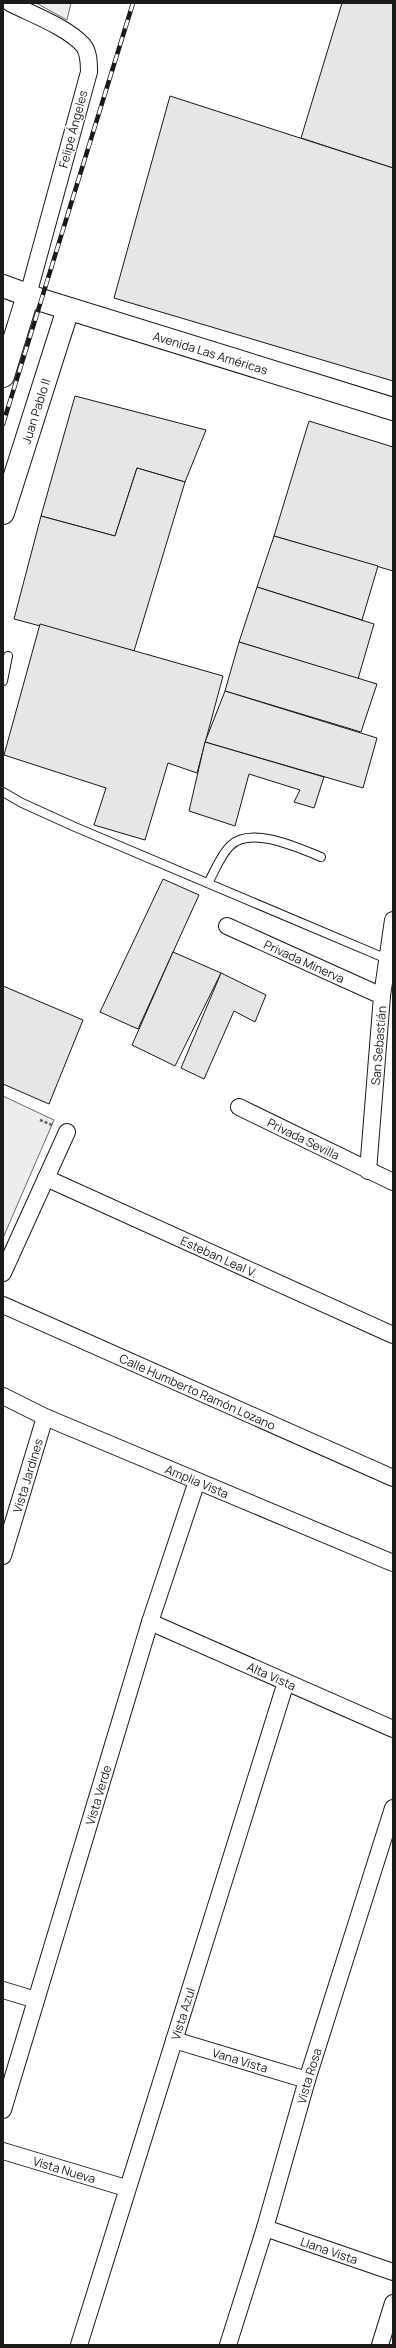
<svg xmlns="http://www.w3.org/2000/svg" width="396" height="2348" viewBox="0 0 396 2348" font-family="Manrope,sans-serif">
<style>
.built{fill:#ededed;stroke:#6a6a6a}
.building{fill:#e6e6e6;stroke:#1a1a1a}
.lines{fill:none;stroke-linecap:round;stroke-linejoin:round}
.lane-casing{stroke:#1a1a1a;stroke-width:10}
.street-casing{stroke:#1a1a1a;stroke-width:18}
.secondary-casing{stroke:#1a1a1a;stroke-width:24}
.path{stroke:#5f5f5f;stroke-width:2.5;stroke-dasharray:3 2;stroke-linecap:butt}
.lane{stroke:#fff;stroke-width:8}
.street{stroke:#fff;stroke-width:16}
.secondary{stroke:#fff;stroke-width:22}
.rail-casing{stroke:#1a1a1a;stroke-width:4.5}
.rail{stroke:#fff;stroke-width:3;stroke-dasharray:9;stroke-linecap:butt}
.labels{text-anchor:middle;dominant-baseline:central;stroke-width:3;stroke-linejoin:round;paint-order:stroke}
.street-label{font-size:12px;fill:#1a1a1a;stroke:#fff}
</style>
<rect width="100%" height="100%" fill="#fff"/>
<!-- built -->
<g class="built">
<polygon points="36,3 71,3 67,20"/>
<polygon points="3,1096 54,1120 3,1238"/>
</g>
<!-- building -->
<g class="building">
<polygon points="342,3 393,3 393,168 301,138"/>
<polygon points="170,96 393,168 393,381 114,298"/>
<polygon points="75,396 206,430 185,482 137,468 115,536 41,516"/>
<polygon points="309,421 393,447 393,571 274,536"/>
<polygon points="137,468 185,482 134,651 14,619 41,516 115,536"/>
<polygon points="274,536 378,566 362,620 257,587"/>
<polygon points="257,587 374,624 358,679 239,642"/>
<polygon points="40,624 223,676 197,773 168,763 145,840 94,825 106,788 4,755"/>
<polygon points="239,642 377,684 361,732 225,691"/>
<polygon points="225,691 377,738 363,788 205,742"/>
<polygon points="205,742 324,777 314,808 294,802 300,790 249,774 235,826 189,811"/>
<polygon points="163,879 199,895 138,1029 100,1012"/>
<polygon points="173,952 221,973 175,1066 132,1045"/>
<polygon points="221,973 266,995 255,1022 234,1011 204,1079 181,1068"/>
<polygon points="3,986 83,1020 49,1104 3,1084"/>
</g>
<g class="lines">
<defs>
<g id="lane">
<polyline points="3,681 8,656"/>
<polyline points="3,792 22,803 75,827 387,959"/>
<path d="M208,883c7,-12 12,-27 22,-37 20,-21 69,2 91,11"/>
</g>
<g id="street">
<path d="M10,3c21,11 57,24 73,42 6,7 6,18 6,27l-61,223"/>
<path id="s1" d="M227,926l155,70"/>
<path id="s2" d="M239,1107l154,75"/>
<path id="s3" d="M368,1171l14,-175 11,-76"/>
<path id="s4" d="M46,1178l347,157"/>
<polyline points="3,1273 67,1132"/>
<path id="s5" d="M3,1305l390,173"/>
<path id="s6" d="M3,1396l42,21 348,146"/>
<path id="s7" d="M3,1556l42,-139"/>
<path id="s8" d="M150,1622l243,107"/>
<polyline points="3,1990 36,2000"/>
<path id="s9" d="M174,2040l133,40"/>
<path id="s10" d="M3,2110l147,-488 47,-141"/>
<path id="s11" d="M3,2151l123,37"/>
<path id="s12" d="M265,2228l128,44"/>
<path id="s13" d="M79,2345l207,-663"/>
<path id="s14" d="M228,2345l37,-117 42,-148 86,-272"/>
<polyline points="380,2345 393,2303"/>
</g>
<g id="secondary">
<path id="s15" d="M3,286l38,14 352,109"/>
<polyline points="3,376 28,295"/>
<path id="s16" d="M3,513l65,-204"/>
</g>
</defs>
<!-- lane casing -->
<use href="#lane" class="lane-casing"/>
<!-- street casing -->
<use href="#street" class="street-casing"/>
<!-- secondary casing -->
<use href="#secondary" class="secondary-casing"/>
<!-- path -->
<polyline class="path" points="40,1120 52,1125"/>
<!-- lane -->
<use href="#lane" class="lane"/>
<!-- street -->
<use href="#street" class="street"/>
<!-- secondary -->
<use href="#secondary" class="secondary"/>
<defs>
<polyline id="rail" points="3,424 133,3"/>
</defs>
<!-- rail casing -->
<use href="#rail" class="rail-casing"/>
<!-- rail -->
<use href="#rail" class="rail"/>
</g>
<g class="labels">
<!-- street labels -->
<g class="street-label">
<text transform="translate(73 129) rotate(-75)">Felipe Ángeles</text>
<text stroke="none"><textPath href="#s15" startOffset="218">Avenida Las Américas</textPath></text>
<text stroke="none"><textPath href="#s16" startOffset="107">Juan Pablo II</textPath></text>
<text stroke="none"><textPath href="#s1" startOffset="85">Privada Minerva</textPath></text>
<text stroke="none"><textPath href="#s3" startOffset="126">San Sebastián</textPath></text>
<text stroke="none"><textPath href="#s2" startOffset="72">Privada Sevilla</textPath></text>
<text stroke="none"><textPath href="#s4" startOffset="190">Esteban Leal V.</textPath></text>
<text stroke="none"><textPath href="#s5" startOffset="213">Calle Humberto Ramón Lozano</textPath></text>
<text stroke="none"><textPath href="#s7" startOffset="84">Vista Jardines</textPath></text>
<text stroke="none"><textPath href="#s6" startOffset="212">Amplia Vista</textPath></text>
<text stroke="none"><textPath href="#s8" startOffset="133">Alta Vista</textPath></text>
<text stroke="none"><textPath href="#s10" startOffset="329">Vista Verde</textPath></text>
<text stroke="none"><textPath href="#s13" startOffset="347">Vista Azul</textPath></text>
<text stroke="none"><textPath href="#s9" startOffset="69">Vana Vista</textPath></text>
<text stroke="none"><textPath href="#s14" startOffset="281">Vista Rosa</textPath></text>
<text stroke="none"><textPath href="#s11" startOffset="64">Vista Nueva</textPath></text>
<text stroke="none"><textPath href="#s12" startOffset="68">Llana Vista</textPath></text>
</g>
</g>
<!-- border -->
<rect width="396" height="2348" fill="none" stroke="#1a1a1a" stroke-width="8"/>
</svg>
